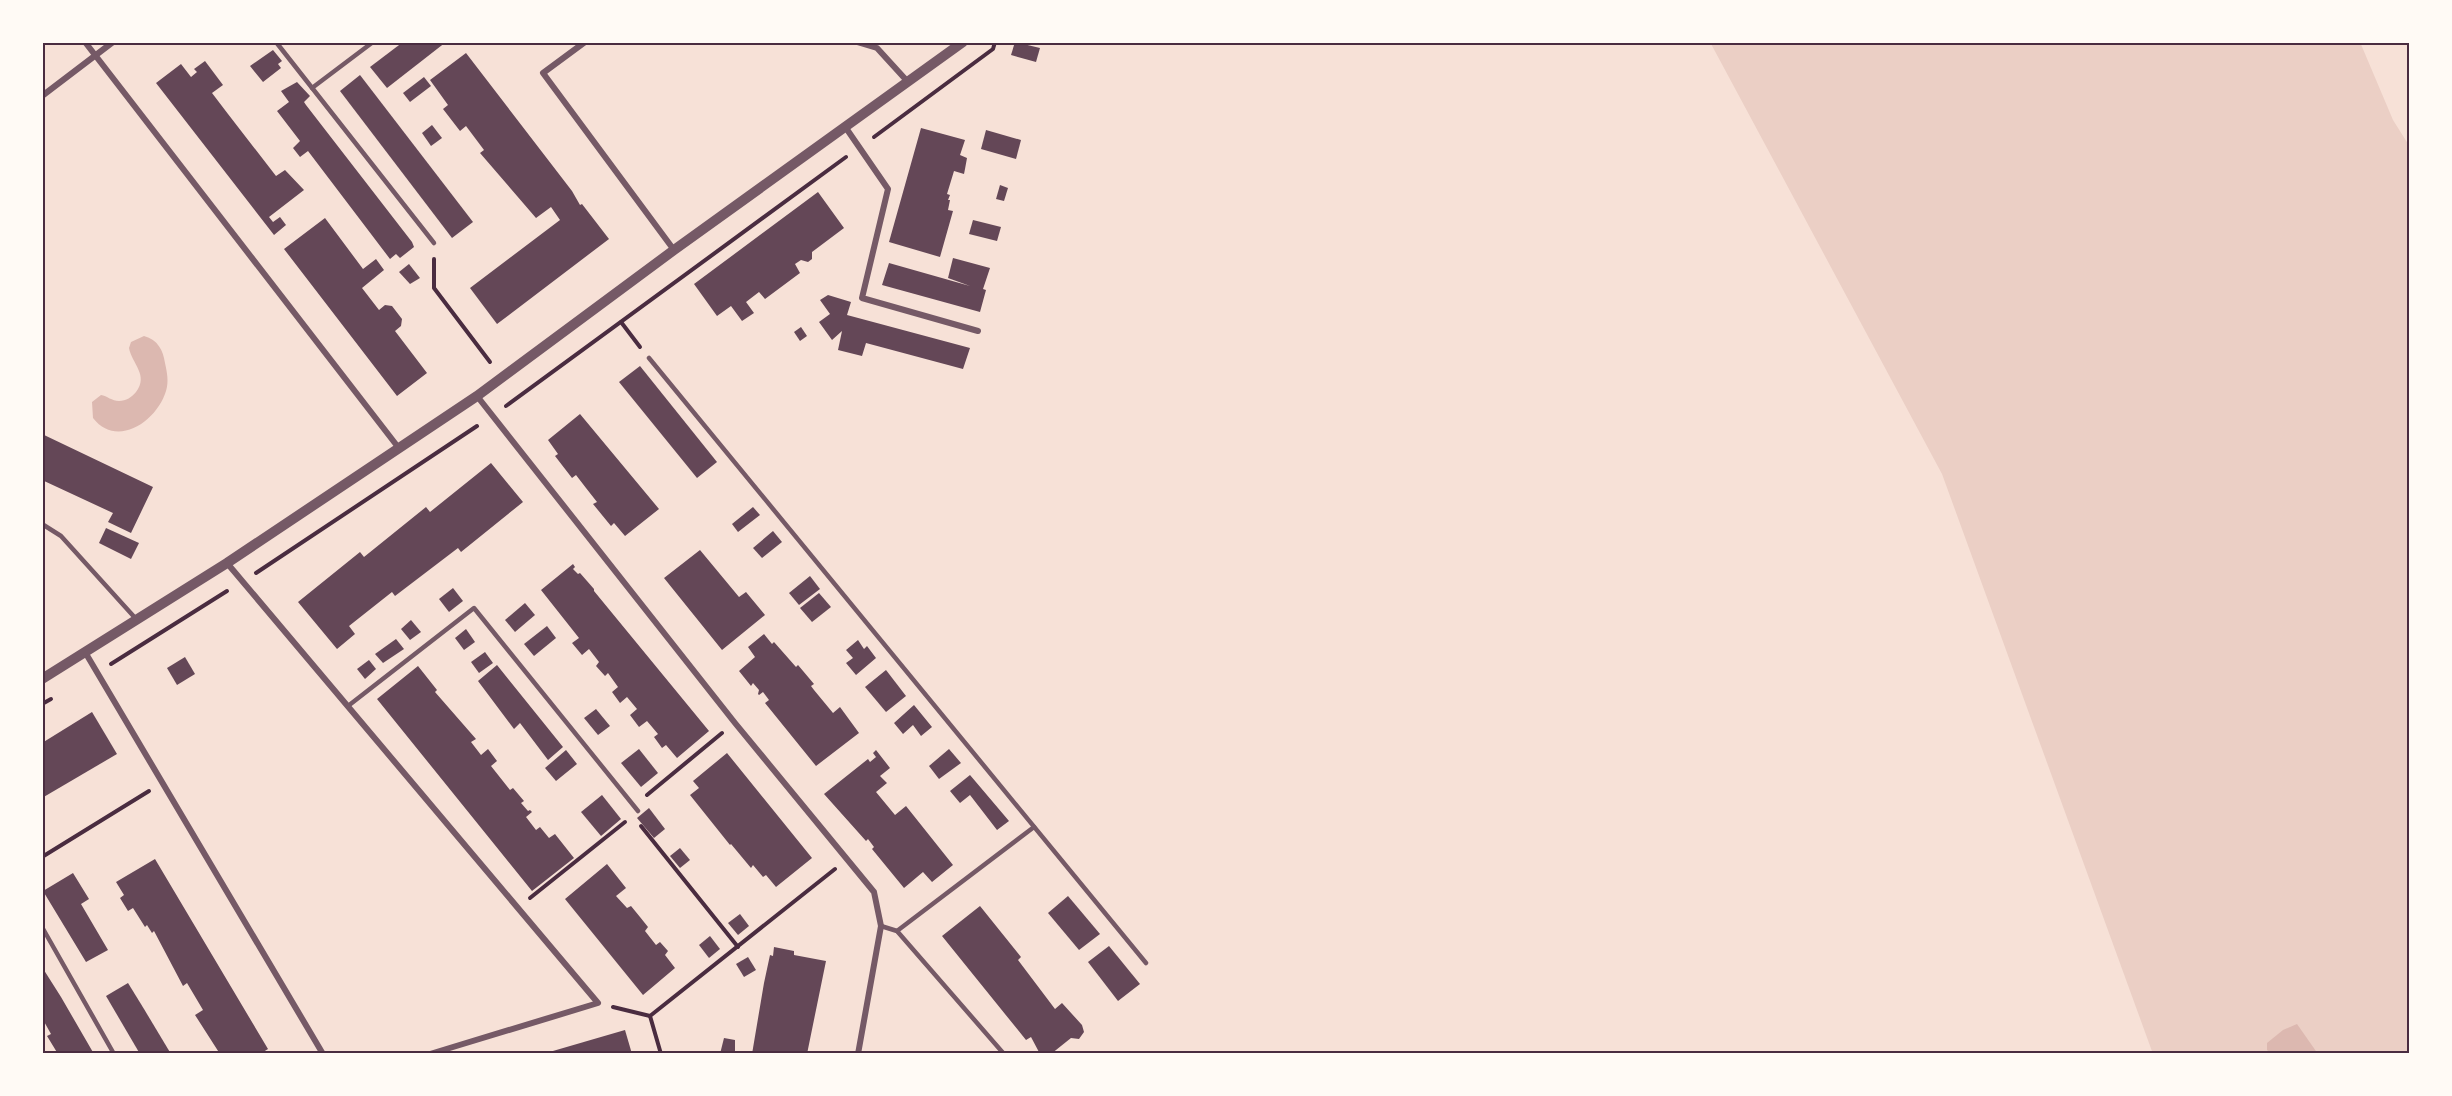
<svg xmlns="http://www.w3.org/2000/svg" width="2452" height="1096" viewBox="0 0 2452 1096" font-family="Lato,sans-serif">
<style>
.green{fill:#ebcfc5}
.water{fill:#dcb8b0}
.building{fill:#644757}
.lines{fill:none;stroke-linecap:round;stroke-linejoin:round}
.path{stroke:#4a2c40;stroke-width:4}
.service{stroke:#755966;stroke-width:4.5}
.minor{stroke:#755966;stroke-width:6}
.tertiary{stroke:#755966;stroke-width:10}
.neatline{fill:none;stroke:#4a2c40;stroke-width:2}
</style>
<rect width="100%" height="100%" fill="#f7e1d7"/>
<!-- green -->
<polygon class="green" points="1710,42 2360,42 2393,120 2410,147 2410,1054 2153,1054 1942,474"/>
<!-- water -->
<g class="water">
<path d="M144,336c14,4 19,14 21,27 2,9 4,19 1,28 -9,30 -49,58 -73,27l-1,-16 9,-7c6,1 11,6 18,6 7,0 13,-4 17,-9 13,-17 -4,-28 -7,-44l2,-6z"/>
<polygon points="2297,1024 2318,1054 2271,1054 2267,1050 2267,1043 2283,1030"/>
</g>
<!-- building -->
<g class="building">
<polygon points="403,42 446,42 387,88 370,67"/>
<polygon points="1015,42 1040,48 1036,62 1011,55"/>
<polygon points="273,50 282,61 278,64 281,68 263,82 250,66"/>
<polygon points="466,53 572,191 580,205 582,204 609,239 497,324 470,288 560,220 551,207 536,218 480,153 484,150 466,126 460,131 443,109 448,105 430,80"/>
<polygon points="205,61 223,85 212,93 228,114 276,176 285,170 304,190 269,217 273,222 280,217 286,225 274,235 156,83 181,64 191,77 197,72 194,69"/>
<polygon points="360,75 473,222 452,238 340,91"/>
<polygon points="424,77 431,86 410,102 403,93"/>
<polygon points="297,82 310,96 304,102 306,105 412,242 414,247 400,258 396,254 390,259 308,151 300,157 293,148 300,141 277,111 289,102 281,91"/>
<polygon points="432,125 442,138 431,146 422,133"/>
<polygon points="921,128 965,140 960,155 967,158 965,169 964,174 954,171 947,194 950,195 948,200 950,200 948,210 953,211 940,257 889,242"/>
<polygon points="986,130 1021,140 1016,159 981,149"/>
<polygon points="1000,185 1008,188 1004,201 996,199"/>
<polygon points="818,192 844,228 812,252 812,259 808,262 801,260 795,264 800,273 765,299 759,292 746,302 754,313 742,321 731,306 717,316 694,284"/>
<polygon points="325,218 363,269 376,259 384,270 362,288 379,310 385,305 392,306 402,319 401,326 395,331 427,373 397,396 284,249"/>
<polygon points="973,220 1001,227 997,241 969,234"/>
<polygon points="953,258 990,268 983,289 986,290 980,312 882,285 889,263 970,286 948,278"/>
<polygon points="409,264 420,278 410,284 399,272"/>
<polygon points="828,295 851,302 847,315 970,348 963,369 866,343 862,356 838,350 842,331 832,340 819,322 830,314 820,300"/>
<polygon points="801,327 807,336 800,341 794,332"/>
<polygon points="640,366 717,462 697,478 619,382"/>
<polygon points="580,414 659,509 625,536 614,523 611,526 593,504 597,502 586,488 576,475 572,478 555,456 558,454 548,440"/>
<polygon points="42,434 153,487 131,533 108,522 113,513 42,480"/>
<polygon points="491,463 523,502 461,552 458,548 395,596 392,592 349,626 355,634 337,649 298,602 360,552 364,557 426,507 430,512"/>
<polygon points="753,507 760,515 738,532 732,524"/>
<polygon points="106,528 139,543 131,559 99,543"/>
<polygon points="773,531 782,542 762,558 753,548"/>
<polygon points="700,550 739,597 746,592 765,615 722,650 664,578"/>
<polygon points="573,564 575,567 573,569 578,574 580,573 594,589 594,591 709,731 677,758 666,745 662,748 654,737 658,734 647,721 639,727 630,715 637,709 627,697 620,703 612,692 618,687 608,673 605,676 596,666 599,662 589,649 582,655 572,643 579,638 541,590"/>
<polygon points="810,576 820,589 799,605 789,593"/>
<polygon points="453,588 463,601 449,612 439,599"/>
<polygon points="819,593 831,607 812,622 800,608"/>
<polygon points="525,603 535,615 515,632 505,620"/>
<polygon points="411,620 421,632 410,640 401,629"/>
<polygon points="547,626 556,638 534,656 524,644"/>
<polygon points="466,629 475,642 464,650 455,638"/>
<polygon points="764,634 772,644 774,642 796,667 798,665 814,684 811,686 814,690 833,713 840,707 859,733 816,766 765,703 769,700 763,692 759,695 758,694 759,690 753,683 751,686 739,671 755,657 748,647"/>
<polygon points="396,639 404,649 383,663 375,654"/>
<polygon points="858,640 864,649 867,646 876,658 856,675 846,663 853,658 846,650"/>
<polygon points="485,652 493,663 479,673 471,662"/>
<polygon points="185,657 195,674 177,685 167,668"/>
<polygon points="369,660 376,669 365,679 357,669"/>
<polygon points="497,665 563,747 548,760 520,723 514,729 478,681"/>
<polygon points="418,666 437,690 435,692 476,739 471,742 481,755 488,749 497,761 491,766 510,790 513,788 524,801 521,803 528,811 530,810 532,812 526,817 536,830 540,827 549,838 555,834 574,858 532,891 377,699"/>
<polygon points="886,670 906,696 886,712 865,687"/>
<polygon points="914,705 932,727 921,736 913,725 903,734 894,723"/>
<polygon points="596,709 610,726 598,735 584,718"/>
<polygon points="92,712 117,754 42,798 42,743"/>
<polygon points="639,749 658,773 641,787 621,763"/>
<polygon points="949,749 961,763 939,779 929,766"/>
<polygon points="566,750 577,764 556,781 545,768"/>
<polygon points="876,750 890,768 880,776 887,783 876,792 895,815 906,806 953,865 932,882 923,872 904,888 872,849 874,847 868,839 866,841 824,794 868,759 870,762 876,757 873,753"/>
<polygon points="727,753 812,858 776,887 766,875 763,877 753,865 751,868 731,844 730,845 690,795 699,788 693,781"/>
<polygon points="970,775 1009,821 997,830 970,795 960,803 950,791"/>
<polygon points="602,795 621,819 601,836 581,812"/>
<polygon points="649,808 665,829 654,838 637,818"/>
<polygon points="680,848 690,860 680,868 670,856"/>
<polygon points="155,859 268,1049 260,1054 220,1054 195,1015 203,1010 187,983 183,986 154,931 152,933 147,925 145,927 133,908 128,911 120,898 124,895 116,882"/>
<polygon points="607,864 626,888 616,896 627,908 631,906 640,917 648,927 645,931 656,945 660,942 668,951 665,955 675,968 643,995 565,899"/>
<polygon points="73,873 89,899 81,904 108,950 86,962 43,891"/>
<polygon points="1068,896 1100,934 1079,950 1048,913"/>
<polygon points="980,906 1021,957 1018,960 1055,1009 1062,1003 1082,1025 1084,1032 1079,1039 1071,1038 1051,1054 1040,1054 1031,1037 1026,1040 942,936"/>
<polygon points="740,914 749,926 738,935 728,923"/>
<polygon points="710,936 720,949 709,958 699,945"/>
<polygon points="1109,946 1140,984 1118,1001 1088,962"/>
<polygon points="774,947 794,951 794,955 826,961 807,1054 752,1054 764,983 770,955 773,956"/>
<polygon points="748,957 756,970 744,977 736,964"/>
<polygon points="42,967 61,997 94,1054 58,1054 47,1036 51,1034 42,1018"/>
<polygon points="128,983 144,1009 171,1054 140,1054 106,996"/>
<polygon points="625,1030 632,1054 546,1054 546,1053"/>
<polygon points="724,1038 735,1040 735,1054 720,1054"/>
</g>
<g class="lines">
<!-- path -->
<g class="path">
<polyline points="874,137 993,49 995,42"/>
<polyline points="434,259 434,288 490,362"/>
<polyline points="621,322 640,347"/>
<polyline points="506,406 846,157"/>
<polyline points="256,573 477,426"/>
<polyline points="111,664 227,591"/>
<polyline points="42,704 51,699"/>
<polyline points="647,795 722,733"/>
<polyline points="641,826 738,947"/>
<polyline points="42,857 149,791"/>
<polyline points="530,898 625,822"/>
<polyline points="613,1007 650,1016"/>
<polyline points="661,1054 650,1016 835,869"/>
</g>
<!-- service -->
<g class="service">
<polyline points="276,42 434,243"/>
<polyline points="312,88 373,42"/>
<polyline points="649,358 1146,963"/>
<polyline points="42,524 61,536 137,620"/>
<polyline points="348,706 474,608 638,811"/>
<polyline points="881,926 897,931 1004,1054"/>
<polyline points="42,927 114,1054"/>
<polyline points="897,931 1034,827"/>
</g>
<!-- minor -->
<g class="minor">
<polyline points="85,42 398,447"/>
<polyline points="585,42 543,73 674,250"/>
<polyline points="857,42 877,48 908,82"/>
<polyline points="42,96 113,42"/>
<polyline points="846,128 888,189 862,298 978,331"/>
<polyline points="477,396 735,723 874,892 881,926 858,1054"/>
<polyline points="227,563 598,1003 430,1054"/>
<polyline points="85,652 323,1054"/>
</g>
<!-- tertiary -->
<polyline class="tertiary" points="42,679 227,563 477,396 674,250 963,42"/>
</g>
<!-- border -->
<rect width="2452" height="1096" fill="none" stroke="#fffaf5" stroke-width="87"/>
<rect x="44" y="44" width="2364" height="1008" class="neatline"/>
</svg>
